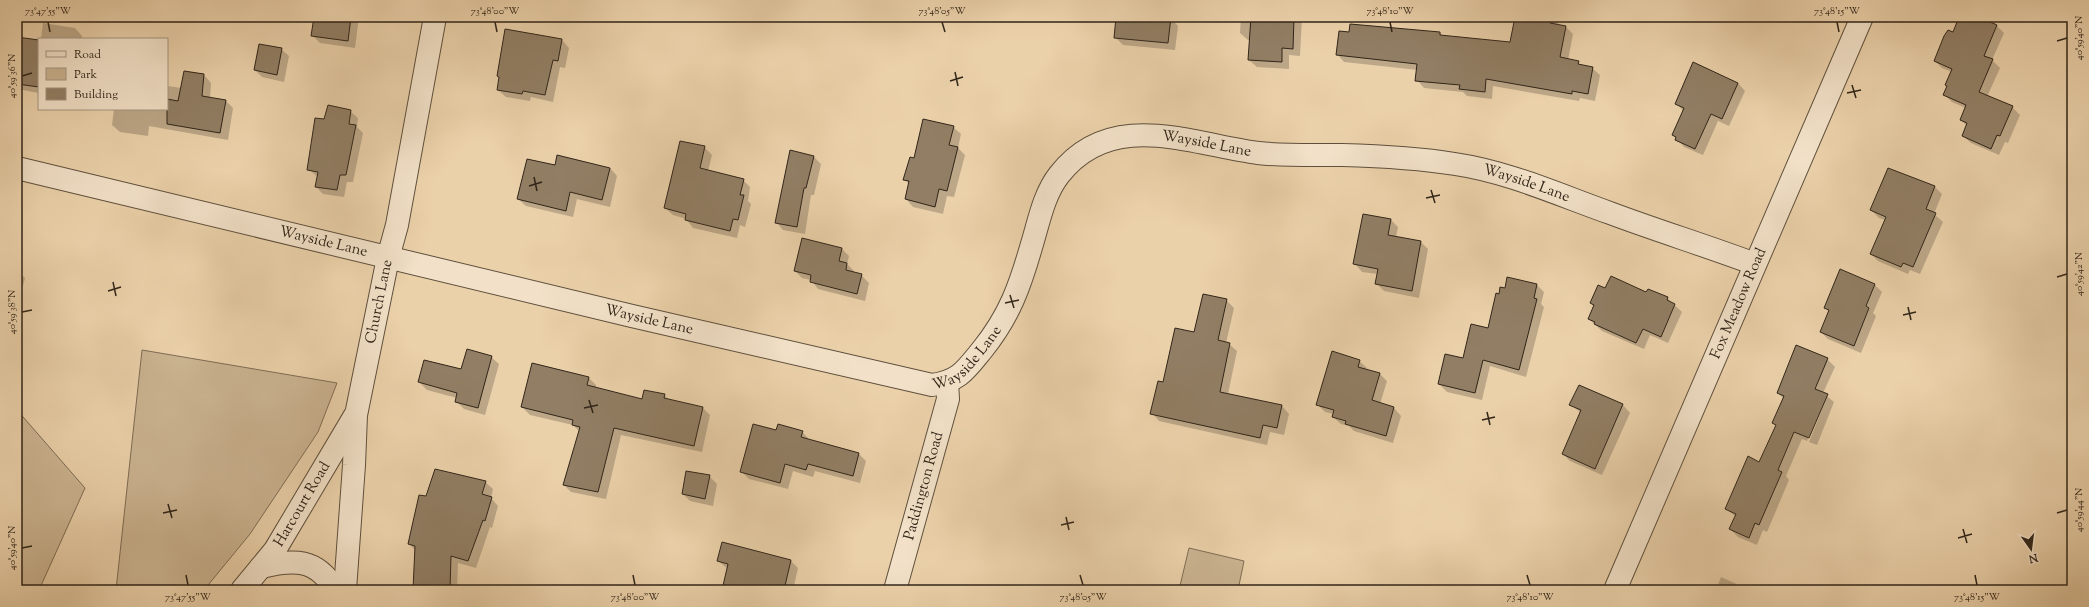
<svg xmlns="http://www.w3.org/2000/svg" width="2089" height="607" viewBox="0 0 2089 607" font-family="'Sorts Mill Goudy',serif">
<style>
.green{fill:#cbb491;stroke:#7e6c55}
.shadow{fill:#0003}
.building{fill:#917e64;stroke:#302519}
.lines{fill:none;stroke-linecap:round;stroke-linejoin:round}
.minor-casing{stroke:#5f503d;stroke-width:24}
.minor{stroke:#f2e1c8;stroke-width:22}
.ticks{fill:none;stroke:#302519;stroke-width:1.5}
.labels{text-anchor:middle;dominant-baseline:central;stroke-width:3;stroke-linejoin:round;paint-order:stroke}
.street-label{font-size:15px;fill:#302519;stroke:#f2e1c8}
.neatline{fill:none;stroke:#302519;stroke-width:1.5}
.ticks-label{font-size:10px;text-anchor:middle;fill:#302519}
</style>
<rect width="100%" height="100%" fill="#ebd1aa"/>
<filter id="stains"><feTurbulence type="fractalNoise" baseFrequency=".005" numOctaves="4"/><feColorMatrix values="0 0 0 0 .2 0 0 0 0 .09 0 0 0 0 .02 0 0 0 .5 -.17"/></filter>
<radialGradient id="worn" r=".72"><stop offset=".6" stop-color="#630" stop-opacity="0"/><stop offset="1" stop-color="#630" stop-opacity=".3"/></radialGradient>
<!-- green -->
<g class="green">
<polygon points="142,350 337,383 318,432 250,534 204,590 116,590"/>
<polygon points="17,410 85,488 39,590 17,590"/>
<polygon points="1189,548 1244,561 1238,590 1179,590"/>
</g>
<!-- shadow -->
<g class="shadow">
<polygon points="124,17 162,17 162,22 126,20"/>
<polygon points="315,17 359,17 355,48 320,43 313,36"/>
<polygon points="1117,17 1170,17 1178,26 1175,50 1123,45 1115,37"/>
<polygon points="1241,17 1302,17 1300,56 1289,55 1289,69 1257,67 1249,60 1250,40 1248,40 1240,33"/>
<polygon points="1516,17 1552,17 1558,23 1558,26 1566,27 1573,34 1568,60 1592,68 1600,75 1595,101 1580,98 1579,101 1493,86 1492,99 1467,96 1463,92 1424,88 1417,80 1418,70 1344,62 1337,54 1350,33 1351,25 1440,33 1443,36 1511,43"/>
<polygon points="1960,17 1976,17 1997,26 2004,33 1992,60 2000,68 1987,97 2012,107 2020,115 2008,143 2005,142 1999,155 1971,143 1963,136 1967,126 1961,120 1966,108 1952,102 1945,95 1952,72 1942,68 1935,61 1953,33"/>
<polygon points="43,23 75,28 82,36 82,39 41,39"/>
<polygon points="17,38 39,41 39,93 17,89"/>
<polygon points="562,40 569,48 565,68 560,67 553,102 531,97 530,101 506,97 498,90 500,78 498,76"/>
<polygon points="281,49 289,56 284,82 262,77 255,70"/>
<polygon points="204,75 211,83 210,98 226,101 233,108 228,140 149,126 148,136 120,132 112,125 114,109 167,109 167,86 182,88"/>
<polygon points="1738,83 1745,91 1729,126 1718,121 1703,155 1684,147 1673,135 1683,111 1676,103"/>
<polygon points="350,111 358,118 357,127 363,133 353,182 347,182 344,197 323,194 316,187 318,177 308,169 325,120"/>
<polygon points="953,127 961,134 958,148 965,155 954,197 947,196 943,214 913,207 906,199 909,184 904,179 915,159"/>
<polygon points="704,147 712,155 708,171 743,180 750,187 748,201 751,204 745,227 740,225 737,238 693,228 686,219 673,215 665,208"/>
<polygon points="790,151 814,157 821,164 814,195 811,195 805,234 783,230 776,222"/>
<polygon points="556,166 610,168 617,176 610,207 577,199 573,217 526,206 518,199"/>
<polygon points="1918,180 1935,187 1942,194 1934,214 1943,222 1920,274 1910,270 1908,274 1878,261 1871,254 1885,220 1879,218 1871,210"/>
<polygon points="1364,215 1391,220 1398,227 1396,237 1421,242 1428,249 1419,298 1384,291 1376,283 1378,274 1362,272 1355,264"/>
<polygon points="841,248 849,256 847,264 854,271 854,273 861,275 869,283 865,301 818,289 811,280 802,278 795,271"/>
<polygon points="17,270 25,278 17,308"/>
<polygon points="1874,284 1882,292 1873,313 1876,316 1861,353 1828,339 1821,332 1829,312 1825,307"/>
<polygon points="1537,285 1544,292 1541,304 1544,307 1526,377 1490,366 1482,400 1447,392 1439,384 1489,329 1500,295"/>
<polygon points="1605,290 1647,293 1667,298 1682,312 1668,343 1650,335 1644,349 1602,331 1589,319 1594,307 1591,303"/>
<polygon points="1226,300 1234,308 1226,343 1229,344 1237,351 1228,394 1282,406 1289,414 1284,435 1270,432 1267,445 1159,421 1152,413 1164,383 1195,333"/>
<polygon points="491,357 499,364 485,415 464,409 456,401 457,398 427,390 419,382 462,370"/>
<polygon points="1827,359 1835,367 1823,393 1834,402 1817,445 1809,442 1827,397 1825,397 1807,441 1802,439 1786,476 1789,480 1767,532 1763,530 1757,545 1738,537 1730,529 1736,517 1726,509 1760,463 1777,426 1774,423 1784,399 1778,393"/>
<polygon points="1359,361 1367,368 1366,370 1380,374 1387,381 1380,404 1394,408 1401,416 1393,443 1354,431 1349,426 1341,424 1333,417 1334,414 1325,412 1317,404"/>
<polygon points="533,364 589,378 596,385 596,388 643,400 664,395 669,400 703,408 710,415 702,452 621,435 606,499 571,492 564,485 579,431 573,425 530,415 522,407"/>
<polygon points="1579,386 1623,405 1630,413 1602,475 1570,461 1563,454 1581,413 1571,405"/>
<polygon points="776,431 802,432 810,440 859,454 866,461 860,483 815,471 813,477 793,471 788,489 749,479 741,471"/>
<polygon points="709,476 717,484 713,506 690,501 683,494"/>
<polygon points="485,482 493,489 491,498 498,506 492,528 490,527 476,568 458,563 457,590 414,590 416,551 409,544 427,497"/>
<polygon points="718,561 791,561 798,568 793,590 723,590 728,569"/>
<polygon points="1721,577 1750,590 1716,590"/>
</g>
<!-- building -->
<g class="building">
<polygon points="314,17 351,17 348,41 311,36"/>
<polygon points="1116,17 1171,17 1168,43 1114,38"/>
<polygon points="1251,17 1294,17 1293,49 1282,48 1282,62 1248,60"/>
<polygon points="1515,17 1551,17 1550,23 1566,26 1560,57 1579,61 1578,64 1593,67 1588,94 1572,91 1572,94 1486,79 1485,92 1459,89 1460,85 1415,81 1417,64 1336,55 1339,31 1349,32 1350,24 1440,32 1440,35 1510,42"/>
<polygon points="1959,17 1979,17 1997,25 1984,56 1993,59 1979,92 2013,106 2000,136 1997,135 1991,149 1962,136 1967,123 1960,120 1966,105 1943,95 1947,86 1945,85 1952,69 1934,61 1944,36 1948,30 1953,32"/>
<polygon points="505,29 562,39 558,61 553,60 545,95 523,91 522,94 497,90 499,77 497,76"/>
<polygon points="17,37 39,40 39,87 17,84"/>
<polygon points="259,44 282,48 277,75 254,70"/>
<polygon points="1693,62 1738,83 1722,119 1711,114 1695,149 1675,140 1676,137 1672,135 1684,108 1675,104"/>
<polygon points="184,71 204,74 202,96 226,100 220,133 167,124 167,99 178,101"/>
<polygon points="328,105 351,110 349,124 356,125 346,175 340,175 337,190 315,187 318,172 307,170 315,118 324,119"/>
<polygon points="923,119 954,126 949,145 958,147 947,191 939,189 935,207 905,199 909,181 903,180 910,157 914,158"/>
<polygon points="680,141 705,146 700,168 744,179 740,195 744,195 738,220 733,219 730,231 685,220 686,214 664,208"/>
<polygon points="790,150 814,156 806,188 804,188 797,227 775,223"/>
<polygon points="557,155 610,168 602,200 570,192 566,211 517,199 527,159 555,165"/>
<polygon points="1888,168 1935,186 1926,209 1936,213 1913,267 1903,263 1901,267 1870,254 1886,217 1870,210"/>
<polygon points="1363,214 1391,219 1388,235 1421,241 1412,291 1375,284 1378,269 1353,264"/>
<polygon points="802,238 842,248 839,261 847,263 846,270 862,274 857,294 810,282 811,275 794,271"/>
<polygon points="1840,269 1875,284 1866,306 1869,308 1854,346 1820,332 1829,310 1824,308"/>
<polygon points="1611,276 1646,292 1648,289 1668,297 1667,300 1675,304 1661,337 1643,329 1636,343 1594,324 1595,322 1588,319 1594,305 1590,303 1598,285 1605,288"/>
<polygon points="1507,277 1537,284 1534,298 1537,299 1519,370 1483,360 1475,393 1438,384 1445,354 1463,358 1471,324 1488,328 1496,293 1499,294 1500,287 1505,288"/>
<polygon points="1203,294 1227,299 1218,340 1230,343 1220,392 1282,405 1277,428 1263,425 1260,438 1150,414 1158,381 1163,382 1175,328 1194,332"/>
<polygon points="1796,345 1828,358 1815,389 1828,394 1809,438 1794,432 1778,470 1782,472 1759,525 1755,523 1749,538 1729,529 1736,514 1725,509 1748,456 1759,462 1776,425 1772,423 1784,396 1777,393"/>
<polygon points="467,349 492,356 478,408 455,402 457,393 418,382 424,360 461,369"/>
<polygon points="1332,351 1360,360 1358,367 1380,373 1372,400 1394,407 1386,436 1345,424 1346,421 1332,417 1334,410 1316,405"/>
<polygon points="532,363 589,377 587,385 642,399 644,390 665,394 664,398 703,407 694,446 614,428 598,492 563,485 580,427 572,425 573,420 521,407"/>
<polygon points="1579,385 1623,404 1595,469 1562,454 1581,410 1569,405"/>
<polygon points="753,424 776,430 778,424 803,431 801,437 859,453 853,476 808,464 806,470 785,464 780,483 740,472"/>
<polygon points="435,469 486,481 482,494 492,497 485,521 483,520 468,561 451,556 450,590 413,590 415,546 408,544 419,495 426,496"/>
<polygon points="686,471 710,475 705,499 682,494"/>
<polygon points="722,542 791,560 784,590 722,590 728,564 717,561"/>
</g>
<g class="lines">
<defs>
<g id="minor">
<path id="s1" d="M17,168l615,148 300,69c27,-4 33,-14 50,-35 28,-35 38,-64 50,-106 7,-23 12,-50 27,-69 52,-67 131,-31 199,-22 27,3 56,2 84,2 37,1 76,3 113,9 54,8 104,31 155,49 48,18 97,33 145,51"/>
<path d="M261,567c32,-8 56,-9 74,23"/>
<path id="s2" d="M242,590l33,-40 79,-133"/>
<path id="s3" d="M345,590l9,-125 2,-50 32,-157 9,-33 38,-208"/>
<path id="s4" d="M895,590l53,-191 -1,-17"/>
<path id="s5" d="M1615,590l247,-573"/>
</g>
</defs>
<!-- minor casing -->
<use href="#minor" class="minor-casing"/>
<!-- minor -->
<use href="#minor" class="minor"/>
</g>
<!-- ticks -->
<path class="ticks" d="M48,22l2,10M495,22l2,10M942,22l3,10M1390,22l2,10M1837,22l2,10M2057,41l10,-3M955,72l3,14M22,76l10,-3M950,81l13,-4M1852,85l4,13M1847,93l14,-3M534,177l3,14M529,186l13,-4M1431,190l4,13M1426,198l14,-3M2057,277l10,-3M113,282l3,14M108,291l13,-4M1010,295l4,13M1005,303l14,-3M1908,307l3,13M22,312l10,-2M1903,315l13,-3M589,400l4,13M584,408l14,-3M1487,412l3,13M1482,420l13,-3M168,504l4,14M163,513l14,-3M2057,513l10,-3M1066,517l3,13M1061,525l13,-3M1963,529l4,14M1958,538l14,-4M22,548l10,-2M186,575l2,10M633,575l2,10M1080,575l3,10M1527,575l3,10M1975,575l2,10"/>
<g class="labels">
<!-- street labels -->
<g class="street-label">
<text stroke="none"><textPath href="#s1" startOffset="1357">Wayside Lane</textPath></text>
<text stroke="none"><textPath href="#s1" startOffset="1681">Wayside Lane</textPath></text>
<text stroke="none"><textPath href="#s1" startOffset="315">Wayside Lane</textPath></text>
<text stroke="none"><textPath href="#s3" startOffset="291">Church Lane</textPath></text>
<text stroke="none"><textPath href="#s5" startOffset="312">Fox Meadow Road</textPath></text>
<text stroke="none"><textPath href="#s1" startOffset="650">Wayside Lane</textPath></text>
<text stroke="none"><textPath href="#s1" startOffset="986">Wayside Lane</textPath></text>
<text stroke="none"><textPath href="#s4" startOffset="108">Paddington Road</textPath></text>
<text stroke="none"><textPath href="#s2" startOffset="105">Harcourt Road</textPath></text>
</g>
</g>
<!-- margin -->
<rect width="2089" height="607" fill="none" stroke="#ebd1aa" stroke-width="44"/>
<!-- legend -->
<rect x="38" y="38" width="130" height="72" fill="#f2e1c8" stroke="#a49682"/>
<rect x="46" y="51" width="20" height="6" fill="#f2e1c8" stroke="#a49682"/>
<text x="74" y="58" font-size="12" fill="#302519">Road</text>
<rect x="46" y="68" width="20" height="12" fill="#cbb491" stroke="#a49682"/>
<text x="74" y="78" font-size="12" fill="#302519">Park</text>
<rect x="46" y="88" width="20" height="12" fill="#917e64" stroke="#a49682"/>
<text x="74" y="98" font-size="12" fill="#302519">Building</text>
<!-- north arrow -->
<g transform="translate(2031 549) rotate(166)" stroke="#f2e1c8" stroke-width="3" paint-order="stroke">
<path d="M0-3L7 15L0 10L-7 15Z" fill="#302519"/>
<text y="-6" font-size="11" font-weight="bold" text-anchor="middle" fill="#302519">N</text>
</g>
<rect x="22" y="22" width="2045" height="563" class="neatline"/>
<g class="ticks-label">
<text x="48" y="14">73°47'55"W</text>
<text x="495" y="14">73°48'00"W</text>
<text x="942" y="14">73°48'05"W</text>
<text x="1390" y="14">73°48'10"W</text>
<text x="1837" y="14">73°48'15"W</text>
<text transform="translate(2078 38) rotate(-90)" y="4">40°59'40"N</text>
<text transform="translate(11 76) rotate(-90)" y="4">40°59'36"N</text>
<text transform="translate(2078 274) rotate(-90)" y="4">40°59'42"N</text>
<text transform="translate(11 312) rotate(-90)" y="4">40°59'38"N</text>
<text transform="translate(2078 510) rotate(-90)" y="4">40°59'44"N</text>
<text transform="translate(11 548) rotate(-90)" y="4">40°59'40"N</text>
<text x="188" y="600">73°47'55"W</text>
<text x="635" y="600">73°48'00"W</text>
<text x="1083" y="600">73°48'05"W</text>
<text x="1530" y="600">73°48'10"W</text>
<text x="1977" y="600">73°48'15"W</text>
</g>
<rect width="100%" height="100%" filter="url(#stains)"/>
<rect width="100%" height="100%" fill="url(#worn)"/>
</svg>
